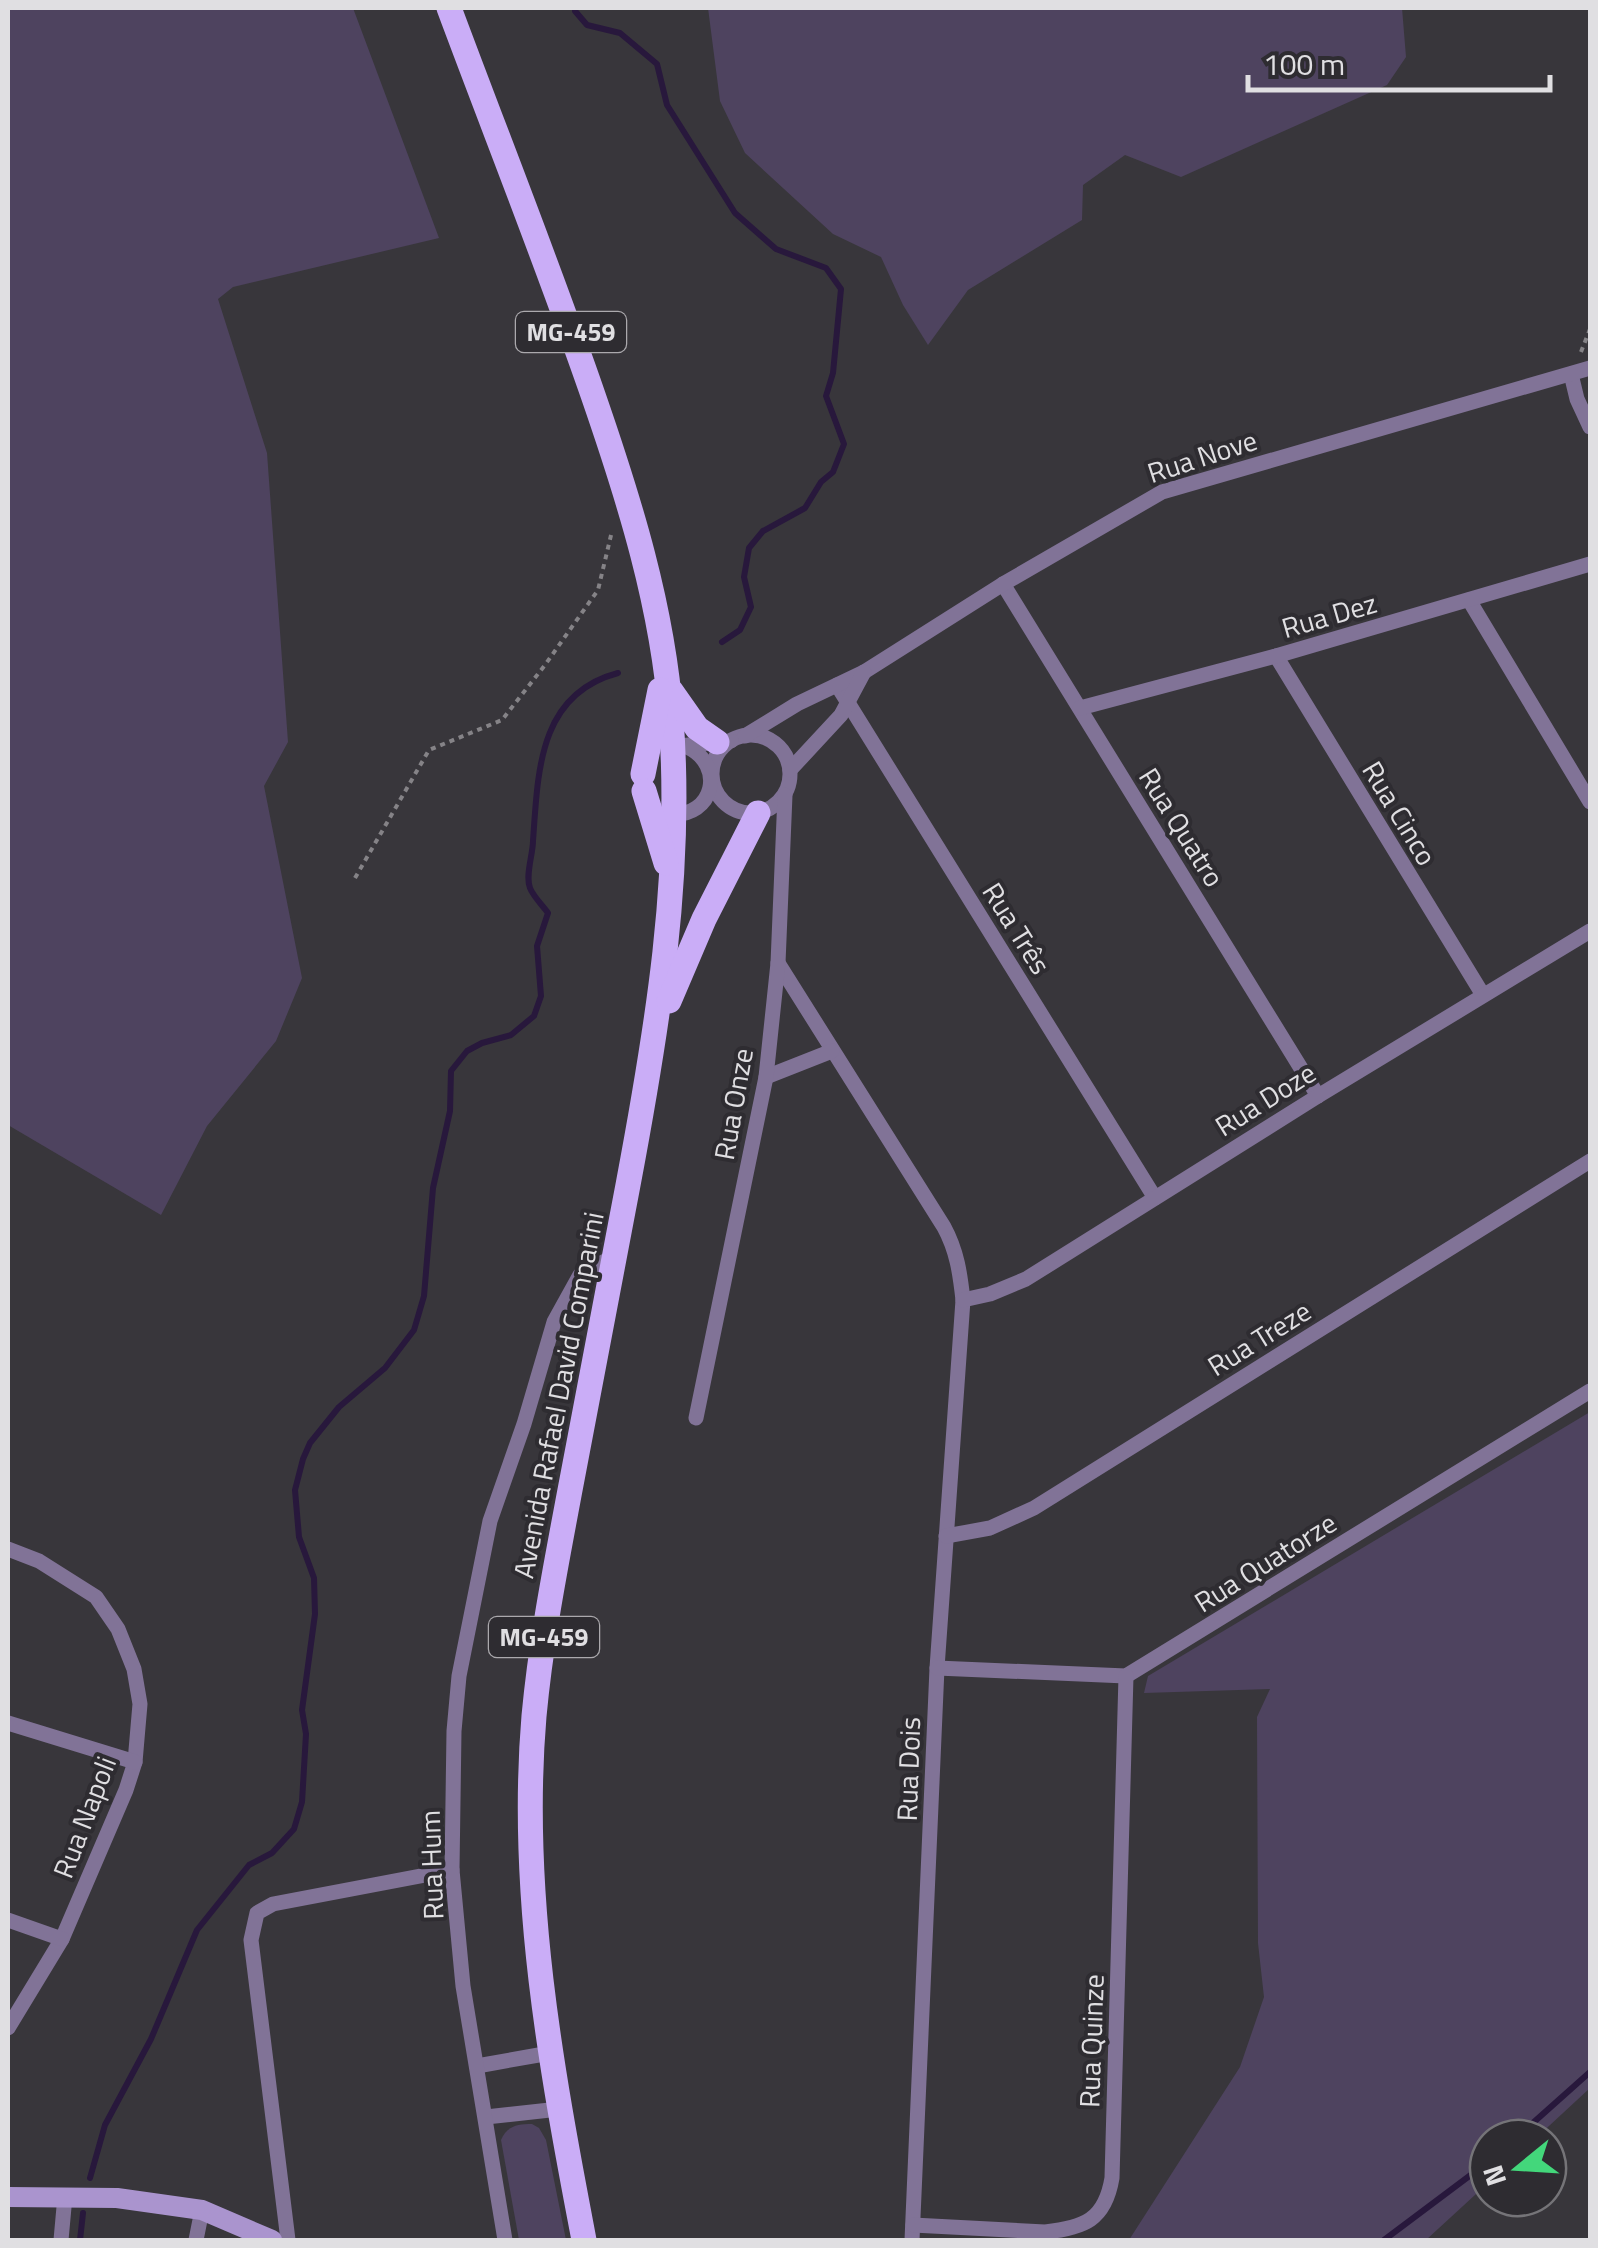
<svg xmlns="http://www.w3.org/2000/svg" width="1598" height="2248" viewBox="0 0 1598 2248" font-family="'Titillium Web',sans-serif">
<style>
.green{fill:#4e435f}
.lines{fill:none;stroke-linecap:round;stroke-linejoin:round}
.stream{stroke:#28183c;stroke-width:6}
.path{stroke:#858387;stroke-width:4;stroke-dasharray:5 5;stroke-linecap:butt}
.street{stroke:#817397;stroke-width:15}
.secondary{stroke:#aa94ce;stroke-width:20}
.primary{stroke:#caadf7;stroke-width:25}
.labels{text-anchor:middle;dominant-baseline:central;stroke-width:8;stroke-linejoin:round;paint-order:stroke}
.shield{fill:#2e2c31;stroke:#aba9ad;stroke-width:2.5}
.shield-label{font-size:25px;font-weight:bold;fill:#e0dfe2}
.street-label{font-size:28px;fill:#e0dfe2;stroke:#2e2c31}
</style>
<rect width="100%" height="100%" fill="#38363b"/>
<!-- green -->
<g class="green">
<polygon points="8,8 353,8 439,238 233,287 218,299 267,453 288,742 264,786 302,978 276,1041 207,1126 161,1215 8,1125"/>
<polygon points="708,8 1402,8 1406,57 1387,85 1181,177 1125,155 1083,185 1082,220 968,290 928,345 903,305 881,257 833,234 745,153 720,101"/>
<polygon points="1590,1412 1590,2088 1536,2138 1488,2138 1488,2183 1426,2240 1129,2240 1240,2067 1264,1997 1258,1943 1257,1717 1270,1689 1144,1693 1148,1676"/>
<path d="M532,2124l7,4 7,12 20,100h-47l-18,-100c6,-14 16,-16 31,-16z"/>
</g>
<g class="lines">
<!-- stream -->
<g class="stream">
<polyline points="576,8 575,11 587,25 620,33 657,64 667,105 735,213 776,249 826,268 841,289 833,373 826,396 844,444 833,472 821,482 805,508 763,531 749,548 744,577 751,607 740,630 722,642"/>
<polyline points="1516,2138 1590,2072"/>
<path d="M90,2178l15,-53 46,-86 46,-109 52,-65 23,-12 22,-24 8,-27 4,-68 -4,-24 13,-96 -1,-36 -15,-41 -4,-47 8,-31 7,-16 29,-36 46,-39 29,-38 10,-34 9,-108 17,-77 1,-40 16,-20 15,-8 29,-8 23,-19 7,-20 -4,-50 11,-33c-5,-7 -15,-17 -18,-25 -5,-12 3,-34 3,-47 5,-68 5,-147 85,-168"/>
<polyline points="80,2240 83,2213"/>
<polyline points="1384,2240 1488,2162"/>
</g>
<!-- path -->
<g class="path">
<polyline points="1581,352 1590,329"/>
<polyline points="355,878 429,750 502,720 545,665 598,590 612,531"/>
</g>
<!-- street -->
<g class="street">
<polyline points="1571,374 1577,399 1590,427"/>
<polyline points="1003,584 1318,1096"/>
<polyline points="1469,600 1590,802"/>
<polyline points="1276,656 1483,995"/>
<polyline points="837,685 1155,1198"/>
<polyline points="1080,708 1276,656 1590,564"/>
<circle cx="751" cy="774" r="39"/>
<polyline points="745,736 797,704 864,672 1003,584 1162,492 1590,368"/>
<polyline points="668,747 731,741"/>
<polyline points="790,770 841,715 864,672"/>
<path d="M670,814c44,4 56,-49 17,-67"/>
<path d="M778,963l166,264c13,24 16,46 19,73l-26,368 -25,572"/>
<polyline points="766,1077 832,1051"/>
<polyline points="963,1300 990,1294 1026,1279 1318,1096 1590,931"/>
<polyline points="696,1418 766,1077 778,963 785,795"/>
<polyline points="946,1536 990,1528 1034,1508 1590,1161"/>
<polyline points="8,1549 39,1561 96,1597 118,1629 134,1669 140,1704 135,1762 126,1790 62,1939 8,2028"/>
<polyline points="937,1668 1126,1676 1590,1391"/>
<polyline points="8,1723 135,1762"/>
<polyline points="8,1920 62,1939"/>
<polyline points="477,2066 550,2053"/>
<polyline points="486,2117 559,2109"/>
<path d="M913,2225l132,7c39,-4 60,-12 67,-54l14,-502"/>
<polyline points="61,2240 65,2196"/>
<polyline points="196,2240 202,2210"/>
<polyline points="288,2240 251,1940 257,1913 273,1904 452,1870"/>
<polyline points="505,2240 463,1986 452,1870 454,1731 459,1676 490,1521 524,1424 554,1322 580,1275 614,1256"/>
</g>
<!-- secondary -->
<polyline class="secondary" points="8,2197 117,2198 202,2210 272,2240"/>
<!-- primary -->
<g class="primary">
<path d="M449,8c48,129 99,257 144,387 36,104 70,212 78,323 12,157 -14,313 -43,467 -19,102 -39,203 -58,305 -14,75 -29,150 -36,226 -15,177 17,352 50,524"/>
<polyline points="671,691 697,728 717,742"/>
<polyline points="643,774 660,690"/>
<polyline points="644,791 666,863"/>
<polyline points="669,1001 704,919 758,813"/>
</g>
</g>
<g class="labels">
<!-- shield labels -->
<g class="shield">
<rect x="516" y="312" width="110" height="40" rx="8"/>
<rect x="489" y="1617" width="110" height="40" rx="8"/>
</g>
<g class="shield-label">
<text x="571" y="332">MG-459</text>
<text x="544" y="1637">MG-459</text>
</g>
<!-- street labels -->
<g class="street-label">
<text transform="translate(1202 456) rotate(-18)">Rua Nove</text>
<text transform="translate(1329 615) rotate(-16)">Rua Dez</text>
<text transform="translate(1400 813) rotate(59)">Rua Cinco</text>
<text transform="translate(1182 827) rotate(58)">Rua Quatro</text>
<text transform="translate(1017 928) rotate(58)">Rua Três</text>
<text transform="translate(1265 1099) rotate(-32)">Rua Doze</text>
<text transform="translate(733 1104) rotate(-80)">Rua Onze</text>
<text transform="translate(1259 1338) rotate(-32)">Rua Treze</text>
<text transform="translate(558 1395) rotate(-79)">Avenida Rafael David Comparini</text>
<text transform="translate(1265 1562) rotate(-32)">Rua Quatorze</text>
<text transform="translate(908 1769) rotate(-88)">Rua Dois</text>
<text transform="translate(84 1817) rotate(-69)">Rua Napoli</text>
<text transform="translate(431 1865) rotate(-92)">Rua Hum</text>
<text transform="translate(1091 2041) rotate(-88)">Rua Quinze</text>
</g>
</g>
<!-- border -->
<rect width="1598" height="2248" fill="none" stroke="#e0dfe2" stroke-width="20"/>
<!-- north arrow -->
<g transform="translate(1518 2168) rotate(252)"><circle r="48" fill="#2e2c31" stroke="#757478" stroke-width="2.5"/>
<path d="M0-8L18 38L0 25L-18 38Z" fill="#43d77b"/>
<text y="-15" font-size="28" font-weight="bold" text-anchor="middle" fill="#e0dfe2">N</text>
</g>
<!-- scale -->
<path d="M1248 75v15h302v-15" fill="none" stroke="#e0dfe2" stroke-width="5"/>
<text x="1263" y="75" font-size="30" fill="#e0dfe2" stroke="#2e2c31" stroke-width="8" paint-order="stroke">100 m</text>
</svg>
